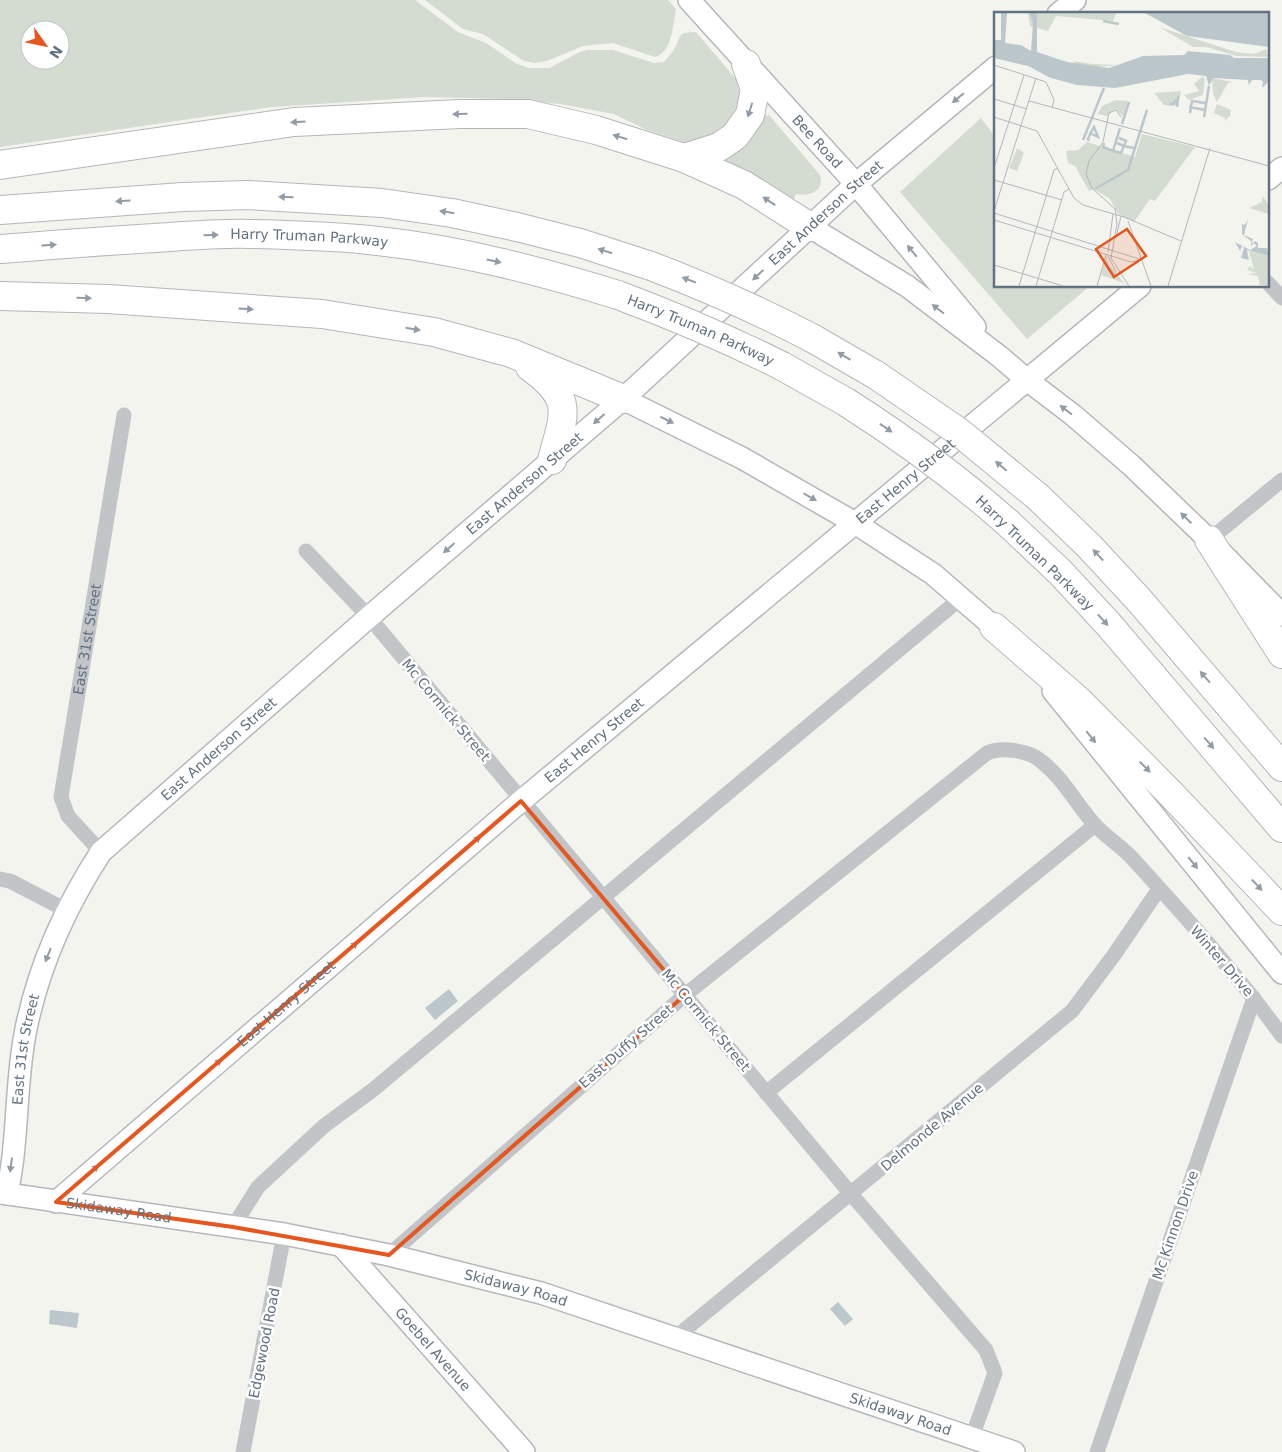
<svg xmlns="http://www.w3.org/2000/svg" width="1282" height="1452" viewBox="0 0 1282 1452" font-family="'DejaVu Sans',sans-serif">
<style>
.green{fill:#d4dbd0;fill-rule:evenodd}
.water{fill:#bcc7cc}
.lines{fill:none;stroke-linecap:round;stroke-linejoin:round}
.secondary-casing{stroke:#b3b8bc;stroke-width:24}
.highway-casing{stroke:#b4b7ba;stroke-width:30}
.street{stroke:#c1c5c8;stroke-width:15}
.secondary{stroke:#fff;stroke-width:21}
.highway{stroke:#fff;stroke-width:28}
.highway-bridge-casing{stroke:#b4b7ba;stroke-width:30;stroke-linecap:butt}
.highway-bridge{stroke:#fff;stroke-width:28}
.oneway{fill:#919ca7}
.marked{fill:none;stroke:#e5571e;stroke-width:4;stroke-linejoin:round}
.labels{text-anchor:middle;dominant-baseline:central;stroke-width:5;stroke-linejoin:round;paint-order:stroke}
.street-label{font-size:14px;fill:#627281;stroke:#fff}
.inset-river{fill:none;stroke:#bcc7cc;stroke-width:2.5}
.inset-road{fill:none;stroke:#b1b8bc;stroke-width:1}
.view{fill:#e5571e;fill-opacity:0.15;stroke:#e5571e;stroke-width:2.5}
.inset-edge{fill:none;stroke:#627281;stroke-width:2.5}
</style>
<rect width="100%" height="100%" fill="#f4f4ef"/>
<!-- green -->
<g class="green">
<path d="M0,0h415l43,32 28,11 31,21 12,4h20l31,-16 7,-2h26l41,13 10,-1c4,-5 9,-10 12,-16 6,-14 4,-13 20,-14l40,47 5,19 -3,27 -48,19 -43,-14 -33,-16 -54,-10 -52,-5 -83,-2 -153,10 -272,40zM30,30h30v30h-30z"/>
<path d="M425,0h243l8,9c-3,15 -4,44 -21,48l-42,-14 -30,3 -36,15 -12,2 -11,-2 -41,-27 -20,-5z"/>
<path d="M762,113l4,3 3,-1 51,60c5,16 -11,22 -24,19l-2,5 -74,-41z"/>
<polygon points="981,118 996,138 996,286 1090,286 1027,339 900,192"/>
</g>
<!-- water -->
<g class="water">
<polygon points="449,989 458,1001 435,1020 425,1008"/>
<polygon points="838,1302 853,1319 845,1326 830,1309"/>
<polygon points="50,1310 79,1313 77,1328 49,1324"/>
</g>
<g class="lines">
<defs>
<g id="secondary">
<path id="s2" d="M689,0l167,184 119,143"/>
<polyline points="1058,14 1075,0"/>
<polyline points="1268,179 1282,168"/>
<polyline points="810,227 907,286 999,356 1027,380 1073,415 1132,466 1209,540 1282,615"/>
<polyline points="623,399 742,458 855,523 933,574 994,627 1004,638"/>
<polyline points="1053,691 1282,973"/>
<path id="s3" d="M0,1193l284,41 105,21 152,38 473,159"/>
<path id="s4" d="M7,1194c3,-16 6,-32 7,-48 4,-39 4,-79 12,-117 13,-64 40,-123 75,-177l268,-235 254,-218 233,-215 140,-117"/>
<path id="s5" d="M56,1202l465,-401 619,-515"/>
<path id="s6" d="M341,1245l183,207"/>
</g>
<g id="highway">
<polyline points="684,158 719,147 735,136 750,115 755,89 746,64"/>
<polyline points="0,165 294,122 460,114 528,114 596,130 684,158 744,185 810,227"/>
<polyline points="0,210 183,197 248,195 382,203 452,213 517,227 580,243 651,266"/>
<path id="s7" d="M0,249c52,-4 103,-8 155,-11 31,-2 63,-5 95,-4 42,1 86,2 128,7 82,9 162,30 240,54"/>
<polyline points="0,296 108,299 322,314 434,332 511,353 623,399"/>
<polyline points="812,338 876,375"/>
<polyline points="782,366 846,402"/>
<path d="M530,367c44,32 35,45 22,93"/>
<polyline points="1038,497 1089,546 1139,600 1282,767"/>
<polyline points="1008,523 1061,573 1110,626 1282,828"/>
<polyline points="1209,540 1282,654"/>
<polyline points="994,627 1079,701 1172,795 1282,911"/>
</g>
</defs>
<!-- secondary casing -->
<use href="#secondary" class="secondary-casing"/>
<!-- highway casing -->
<use href="#highway" class="highway-casing"/>
<!-- street -->
<g class="street">
<polyline points="1268,283 1282,298"/>
<polyline points="1209,540 1282,480"/>
<polyline points="306,551 369,617 851,1194 986,1350 995,1373 972,1437"/>
<path id="s1" d="M101,852l-33,-36 -7,-19 63,-382"/>
<polyline points="0,879 10,881 66,910"/>
<polyline points="766,1093 1095,825"/>
<polyline points="233,1227 258,1187 324,1126 374,1089 961,598"/>
<path d="M389,1255l296,-260 302,-242c14,-7 43,-2 54,8 23,18 35,43 54,64 11,12 26,21 37,33 52,57 105,116 150,178"/>
<polyline points="676,1337 1072,1011 1114,955 1159,889"/>
<polyline points="243,1452 284,1234"/>
<polyline points="1097,1452 1254,998"/>
</g>
<!-- secondary -->
<use href="#secondary" class="secondary"/>
<!-- highway -->
<use href="#highway" class="highway"/>
<defs>
<g id="highway-bridge">
<path d="M651,266c55,21 109,45 161,72"/>
<path id="s8" d="M618,295c56,21 110,44 164,71"/>
<polyline points="876,375 959,432 1038,497"/>
<path d="M846,402c58,37 110,75 162,121"/>
</g>
</defs>
<!-- highway-bridge casing -->
<use href="#highway-bridge" class="highway-bridge-casing"/>
<!-- highway-bridge -->
<use href="#highway-bridge" class="highway-bridge"/>
</g>
<!-- one-way arrows -->
<defs><path id="oneway-solid" d="M-6-.8H1V-3.2L6.5 0L1 3.2V.8H-6Z" transform="scale(1.25)"/></defs>
<g class="oneway">
<use href="#oneway-solid" transform="translate(958 98) rotate(140)"/>
<use href="#oneway-solid" transform="translate(750 110) rotate(107)"/>
<use href="#oneway-solid" transform="translate(460 114) rotate(179)"/>
<use href="#oneway-solid" transform="translate(298 122) rotate(176)"/>
<use href="#oneway-solid" transform="translate(620 137) rotate(-162)"/>
<use href="#oneway-solid" transform="translate(286 197) rotate(-178)"/>
<use href="#oneway-solid" transform="translate(123 201) rotate(176)"/>
<use href="#oneway-solid" transform="translate(769 201) rotate(-147)"/>
<use href="#oneway-solid" transform="translate(447 212) rotate(-171)"/>
<use href="#oneway-solid" transform="translate(211 235) rotate(-2)"/>
<use href="#oneway-solid" transform="translate(49 245) rotate(-4)"/>
<use href="#oneway-solid" transform="translate(605 251) rotate(-162)"/>
<use href="#oneway-solid" transform="translate(912 251) rotate(-130)"/>
<use href="#oneway-solid" transform="translate(494 261) rotate(12)"/>
<use href="#oneway-solid" transform="translate(758 275) rotate(137)"/>
<use href="#oneway-solid" transform="translate(689 280) rotate(-159)"/>
<use href="#oneway-solid" transform="translate(84 298) rotate(1)"/>
<use href="#oneway-solid" transform="translate(246 309) rotate(4)"/>
<use href="#oneway-solid" transform="translate(938 309) rotate(-143)"/>
<use href="#oneway-solid" transform="translate(413 329) rotate(9)"/>
<use href="#oneway-solid" transform="translate(844 356) rotate(-149)"/>
<use href="#oneway-solid" transform="translate(1066 410) rotate(-143)"/>
<use href="#oneway-solid" transform="translate(599 419) rotate(139)"/>
<use href="#oneway-solid" transform="translate(667 420) rotate(26)"/>
<use href="#oneway-solid" transform="translate(886 428) rotate(34)"/>
<use href="#oneway-solid" transform="translate(1001 466) rotate(-140)"/>
<use href="#oneway-solid" transform="translate(810 497) rotate(30)"/>
<use href="#oneway-solid" transform="translate(1186 518) rotate(-136)"/>
<use href="#oneway-solid" transform="translate(449 548) rotate(139)"/>
<use href="#oneway-solid" transform="translate(1098 555) rotate(-133)"/>
<use href="#oneway-solid" transform="translate(1103 620) rotate(47)"/>
<use href="#oneway-solid" transform="translate(1205 677) rotate(-131)"/>
<use href="#oneway-solid" transform="translate(1091 737) rotate(51)"/>
<use href="#oneway-solid" transform="translate(1209 743) rotate(49)"/>
<use href="#oneway-solid" transform="translate(1145 767) rotate(45)"/>
<use href="#oneway-solid" transform="translate(475 841) rotate(-41)"/>
<use href="#oneway-solid" transform="translate(1193 863) rotate(51)"/>
<use href="#oneway-solid" transform="translate(1257 885) rotate(47)"/>
<use href="#oneway-solid" transform="translate(352 947) rotate(-41)"/>
<use href="#oneway-solid" transform="translate(48 955) rotate(112)"/>
<use href="#oneway-solid" transform="translate(216 1064) rotate(-41)"/>
<use href="#oneway-solid" transform="translate(11 1165) rotate(98)"/>
<use href="#oneway-solid" transform="translate(93 1170) rotate(-41)"/>
</g>
<!-- marked area -->
<path class="marked" d="M521,801l164,194 -296,260 -156,-28 -177,-25z"/>
<g class="labels">
<!-- street labels -->
<g class="street-label">
<text stroke="none"><textPath href="#s2" startOffset="191">Bee Road</textPath></text>
<text stroke="none"><textPath href="#s4" startOffset="1326">East Anderson Street</textPath></text>
<text stroke="none"><textPath href="#s7" startOffset="310">Harry Truman Parkway</textPath></text>
<text stroke="none"><textPath href="#s8" startOffset="90">Harry Truman Parkway</textPath></text>
<text stroke="none"><textPath href="#s5" startOffset="1114">East Henry Street</textPath></text>
<text stroke="none"><textPath href="#s4" startOffset="921">East Anderson Street</textPath></text>
<text transform="translate(1035 553) rotate(44)">Harry Truman Parkway</text>
<text stroke="none"><textPath href="#s1" startOffset="229">East 31st Street</textPath></text>
<text transform="translate(446 710) rotate(50)">Mc Cormick Street</text>
<text stroke="none"><textPath href="#s5" startOffset="709">East Henry Street</textPath></text>
<text stroke="none"><textPath href="#s4" startOffset="516">East Anderson Street</textPath></text>
<text transform="translate(1222 961) rotate(49)">Winter Drive</text>
<text stroke="none"><textPath href="#s5" startOffset="304">East Henry Street</textPath></text>
<text transform="translate(706 1020) rotate(50)">Mc Cormick Street</text>
<text transform="translate(626 1046) rotate(-41)">East Duffy Street</text>
<text stroke="none"><textPath href="#s4" startOffset="146">East 31st Street</textPath></text>
<text transform="translate(932 1127) rotate(-40)">Delmonde Avenue</text>
<text stroke="none"><textPath href="#s3" startOffset="120">Skidaway Road</textPath></text>
<text transform="translate(1175 1225) rotate(-71)">Mc Kinnon Drive</text>
<text stroke="none"><textPath href="#s3" startOffset="525">Skidaway Road</textPath></text>
<text transform="translate(264 1343) rotate(-79)">Edgewood Road</text>
<text stroke="none"><textPath href="#s6" startOffset="139">Goebel Avenue</textPath></text>
<text stroke="none"><textPath href="#s3" startOffset="930">Skidaway Road</textPath></text>
</g>
</g>
<!-- overview -->
<g transform="translate(994 12)">
<rect width="275" height="275" fill="#f4f4ef"/>
<path d="M34,1h88l-3,8 -57,-5 -8,15 -18,-5zM165,15l77,25 18,2 12,-5 3,8 -33,-1 -30,-9h-13zM79,49l19,3 26,1 -21,2 -21,-3zM208,65l3,1 -2,17 -14,5 -5,-5 15,-4 -5,-7zM218,66l21,4 -5,1 -11,19 -4,-8zM187,79l-3,15 -14,-1 -10,-12zM122,88l12,1 -7,23 2,-8 -8,-7 -8,7 -10,-2 -2,4 7,-12zM223,92l14,6 -1,6 -6,5 1,-3 -11,-5zM148,122l53,13 -40,54 -5,-2 -16,23 -16,-8 -8,-15 -16,-10 -5,2 -14,-25 -7,-3 -2,-12 12,-1 9,-8 48,15zM23,136l7,5 -7,18 -8,-3zM269,184l6,10v8l-20,-6 13,-6zM255,239l20,5v30l-9,-1 -2,-9 -11,-2 10,-1 -10,-3 3,-4 4,4zM112,244l4,10 14,17 -23,-8z" fill="#d4dbd0"/>
<path d="M7,1h6l-2,30 16,2 10,6 2,-28 -3,-10h7v39l30,10 42,6 34,-12 41,-1 4,-4 42,4 4,3h35v23l-7,7 1,-7 -3,-1h-8l-3,5 -1,-5 -35,-2 -4,8 -3,-10 -18,-2 -73,14 -38,-3 -26,-7 -23,-12 -34,-8v-18h7zM151,1h124v34l-82,-11zM254,207l-4,16 9,4 -2,5 4,-3 3,2v5h9l2,8 -22,-6 2,10 -8,-2 3,-10 -2,-2 -2,5 -5,-9 15,8 7,-4 -3,-3 -3,3v-5l-9,-7v-10l3,1z" fill="#bcc7cc"/>
<path class="inset-river" d="M109,9l16,3M28,34v6l28,21M0,42l27,-6M0,44l31,6 25,14M175,92h4l5,-6 -1,9M195,95l16,3M196,101l2,-12 13,2M210,105l5,-31M128,112l7,-22M125,126l7,3 -2,5 10,2M89,128l21,-52M95,129l-1,-2 3,-7 3,-5 4,10 -8,-4M110,131l-1,4 10,4 7,-23M120,139l7,2 3,-7 -7,-3M101,177l33,-19 19,-60"/>
<path class="inset-road" d="M0,53l52,17 8,18 -2,8M0,87l33,10M35,89l240,65M0,105l43,14 37,67 9,7 41,12 57,24M127,105l-5,-7 -7,3 -6,29 -14,19 -3,13 6,14 23,21 2,15 -6,34 18,28M0,156l30,-93M0,168l68,20M0,199l42,-133M0,201l145,46M0,208l137,42 9,-2M134,209l23,65M122,226l5,-22M114,240l5,-38M114,244l8,16M0,253l69,21M25,274l35,-116 4,-2M42,274l28,-94 5,-3M103,274l9,-31M174,274l42,-138"/>
<path class="view" d="M133,217l19,27 -32,21 -18,-28z"/>
<rect width="275" height="275" class="inset-edge"/>
</g>
<!-- north arrow -->
<g transform="translate(45 45) rotate(123)"><circle r="24" fill="#ffffff" stroke="#c0c7cd"/>
<path d="M0-4L9 19L0 12L-9 19Z" fill="#e5571e"/>
<text y="-8" font-size="14" font-weight="bold" text-anchor="middle" fill="#627281">N</text>
</g>
</svg>
